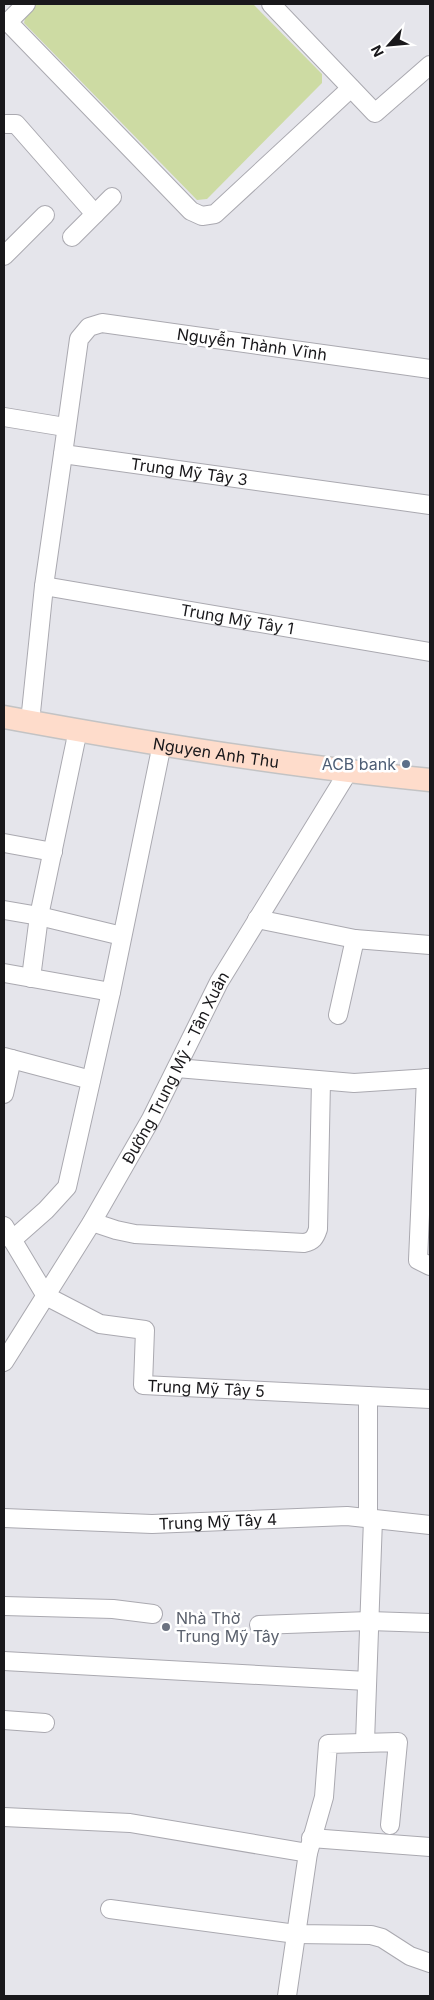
<svg xmlns="http://www.w3.org/2000/svg" width="434" height="2000" viewBox="0 0 434 2000" font-family="Inter,sans-serif">
<style>
.green{fill:#cddba3}
.lines{fill:none;stroke-linecap:round;stroke-linejoin:round}
.minor-casing{stroke:#aaa9b0;stroke-width:20}
.major-casing{stroke:#c3c3c4;stroke-width:25}
.minor{stroke:#fff;stroke-width:18}
.major{stroke:#fedccb;stroke-width:22}
.service-dot{fill:#5c6f8a;stroke:#fff;stroke-width:2}
.worship-dot{fill:#6b7280;stroke:#fff;stroke-width:2}
.labels{text-anchor:middle;dominant-baseline:central;stroke-width:5;stroke-linejoin:round;paint-order:stroke}
.street-label{font-size:16px;fill:#19181b;stroke:#fff}
.service-label{font-size:16px;fill:#4e5e75;stroke:#fff;text-anchor:end}
.worship-label{font-size:16px;fill:#5b616d;stroke:#fff;text-anchor:start}
</style>
<rect width="100%" height="100%" fill="#e5e5eb"/>
<!-- green -->
<polygon class="green" points="36,4 253,4 322,74 322,83 207,199 197,200 24,23 26,14"/>
<g class="lines">
<defs>
<g id="minor">
<polyline points="26,4 8,22 191,211 202,216 215,214 351,88"/>
<polyline points="271,4 375,113 430,65"/>
<polyline points="6,124 16,124 95,214 72,237"/>
<polyline points="95,214 112,197"/>
<polyline points="4,256 45,215"/>
<path id="s1" d="M430,369l-328,-46 -13,4 -10,12 -16,115 367,51"/>
<polyline points="4,417 65,427"/>
<path id="s2" d="M44,586l386,66"/>
<polyline points="30,722 44,586 63,454"/>
<polyline points="4,843 53,852"/>
<polyline points="4,910 39,916 122,936"/>
<polyline points="257,919 355,939"/>
<polyline points="4,973 111,992"/>
<polyline points="31,978 39,916 78,730"/>
<polyline points="338,1015 355,939 430,945"/>
<polyline points="4,1057 91,1080"/>
<polyline points="177,1068 354,1083 430,1078"/>
<polyline points="426,1078 418,1260 430,1266"/>
<polyline points="4,1094 12,1059"/>
<path d="M92,1222l24,8 19,4 169,9c9,-2 11,-5 14,-14l3,-148"/>
<path id="s3" d="M4,1226l42,70 54,28 45,6 -2,55 287,14"/>
<polyline points="12,1240 46,1210 67,1187 111,992 162,744"/>
<path id="s4" d="M4,1362l88,-140 59,-103 68,-137 129,-210"/>
<polyline points="368,1396 368,1518"/>
<path id="s5" d="M4,1518l148,6 195,-8 83,9"/>
<polyline points="4,1606 113,1609 153,1614"/>
<polyline points="259,1625 369,1621 430,1623"/>
<polyline points="4,1661 367,1681"/>
<polyline points="4,1720 45,1723"/>
<polyline points="365,1742 373,1519"/>
<polyline points="4,1817 130,1823 308,1853"/>
<polyline points="311,1838 430,1847"/>
<polyline points="110,1909 296,1934 371,1935 382,1938 410,1956 430,1963"/>
<polyline points="287,1996 308,1853 324,1797 328,1744 398,1742 390,1825"/>
</g>
<g id="major">
<path id="s6" d="M4,717c141,26 283,49 426,63"/>
</g>
</defs>
<!-- minor casing -->
<use href="#minor" class="minor-casing"/>
<!-- major casing -->
<use href="#major" class="major-casing"/>
<!-- minor -->
<use href="#minor" class="minor"/>
<!-- major -->
<use href="#major" class="major"/>
</g>
<!-- markers -->
<circle class="service-dot" cx="406" cy="764" r="5"/>
<circle class="worship-dot" cx="166" cy="1627" r="5"/>
<g class="labels">
<!-- street labels -->
<g class="street-label">
<text transform="translate(252 344) rotate(8)">Nguyễn Thành Vĩnh</text>
<text stroke="none"><textPath href="#s1" startOffset="604">Trung Mỹ Tây 3</textPath></text>
<text stroke="none"><textPath href="#s2" startOffset="196">Trung Mỹ Tây 1</textPath></text>
<text stroke="none"><textPath href="#s6" startOffset="215">Nguyen Anh Thu</textPath></text>
<text stroke="none"><textPath href="#s4" startOffset="341">Đường Trung Mỹ - Tân Xuân</textPath></text>
<text stroke="none"><textPath href="#s3" startOffset="306">Trung Mỹ Tây 5</textPath></text>
<text stroke="none"><textPath href="#s5" startOffset="214">Trung Mỹ Tây 4</textPath></text>
</g>
<!-- service labels -->
<g class="service-label">
<text x="396" y="764">ACB bank</text>
</g>
<!-- worship labels -->
<g class="worship-label">
<text x="176" y="1618">Nhà Thờ<tspan x="176" dy="18">Trung Mỹ Tây</tspan></text>
</g>
</g>
<!-- border -->
<rect width="434" height="2000" fill="none" stroke="#19181b" stroke-width="10"/>
<!-- north arrow -->
<g transform="translate(389 45) rotate(243)" stroke="#ffffff" stroke-width="4" paint-order="stroke">
<path d="M0-4L9 19L0 12L-9 19Z" fill="#19181b"/>
<text y="-8" font-size="14" font-weight="bold" text-anchor="middle" fill="#19181b">N</text>
</g>
</svg>
